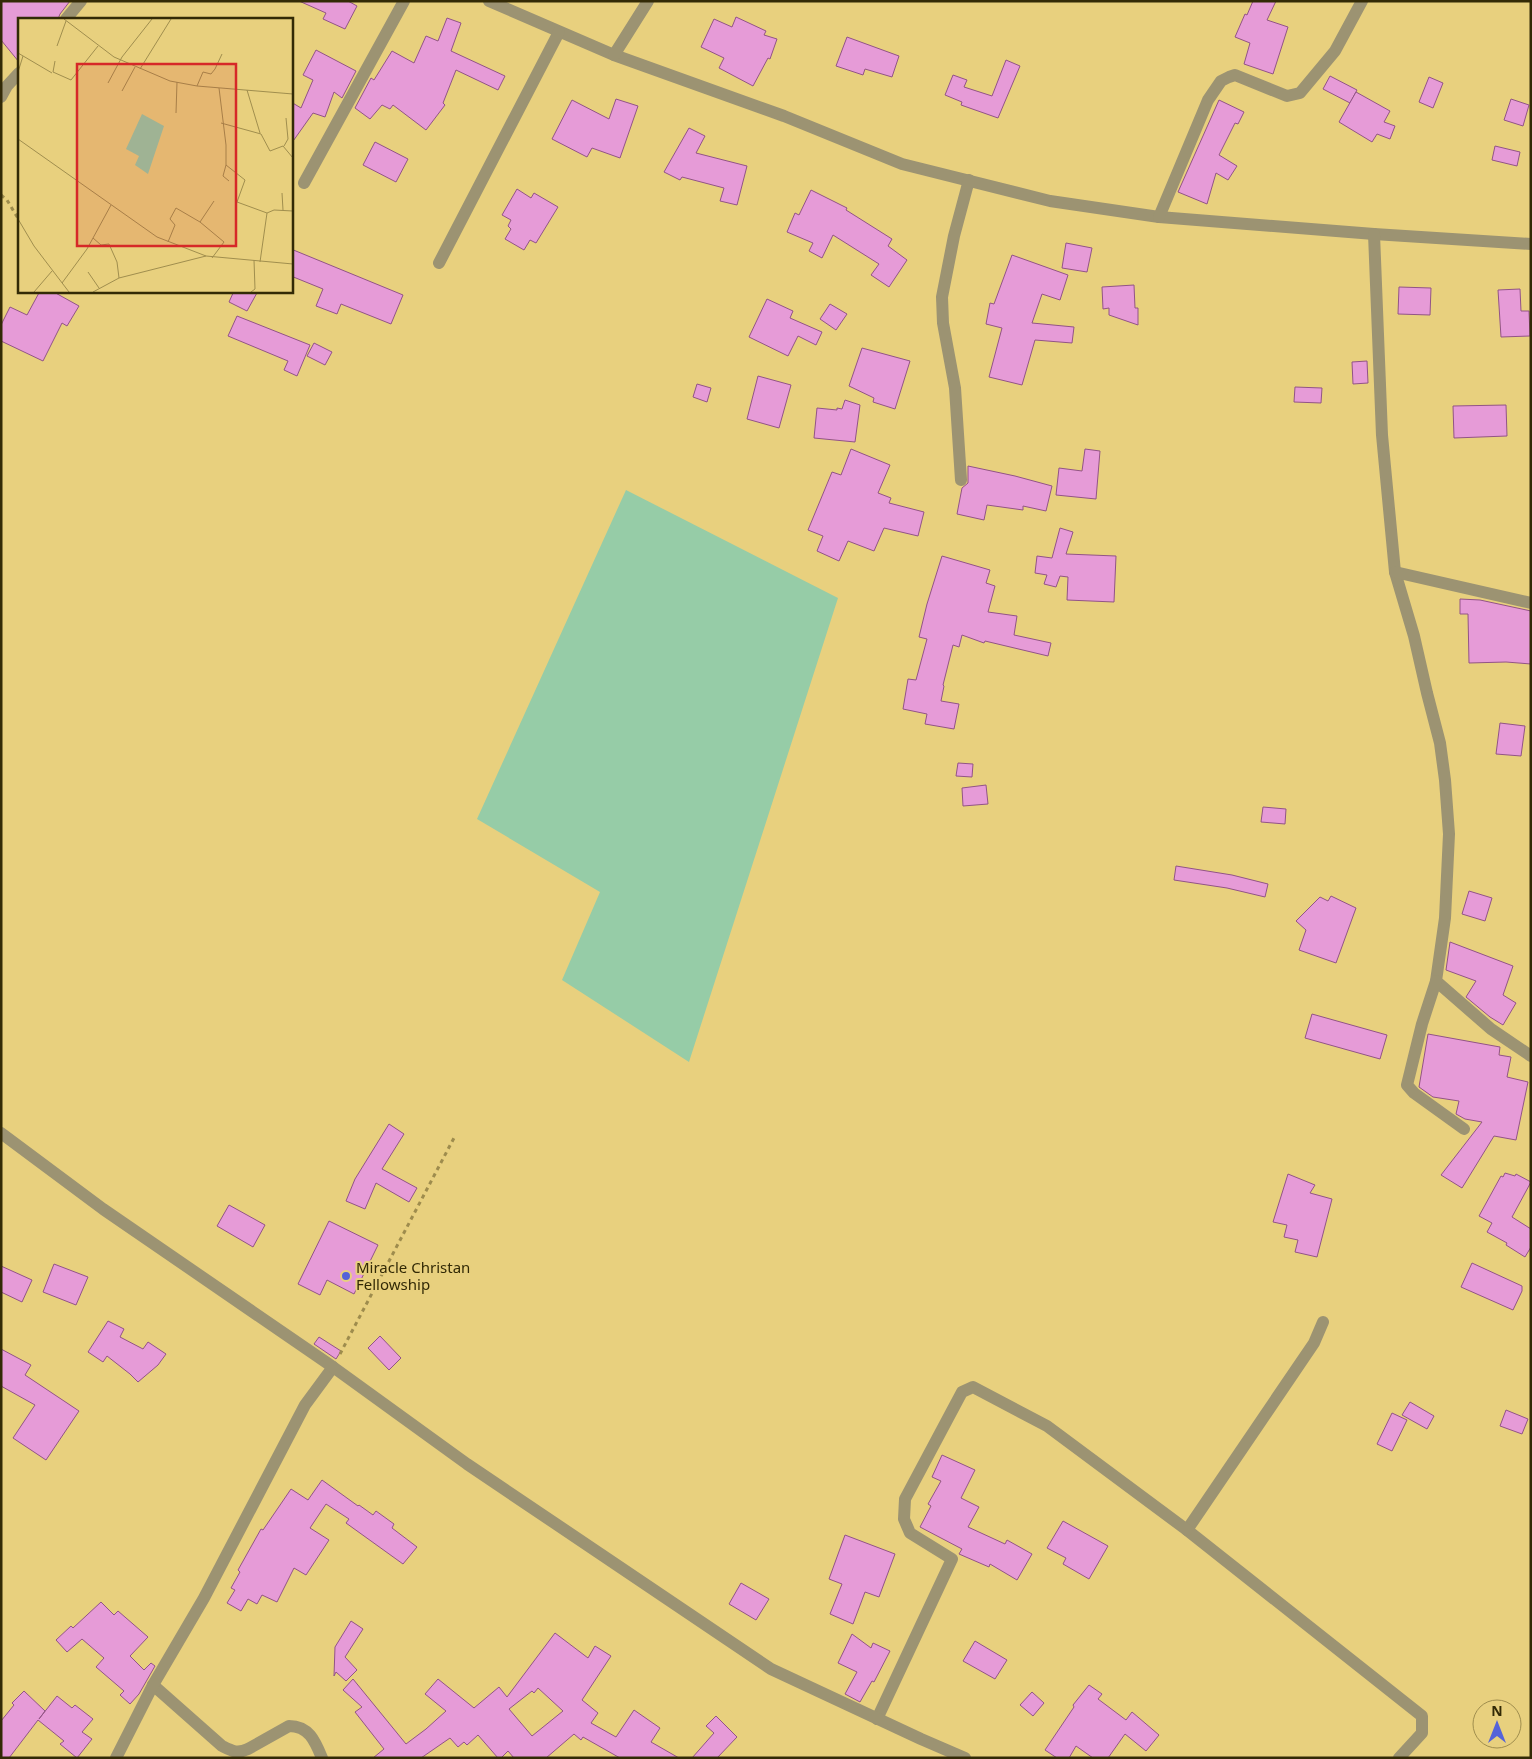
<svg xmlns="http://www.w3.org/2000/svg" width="1532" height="1759" viewBox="0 0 1532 1759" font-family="'Noto Sans',sans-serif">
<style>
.green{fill:#96cca7}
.building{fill:#e69bd7;stroke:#925486;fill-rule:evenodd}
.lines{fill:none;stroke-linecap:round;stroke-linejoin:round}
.path{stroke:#9e8c4d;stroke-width:3;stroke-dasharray:4 4;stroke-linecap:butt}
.minor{stroke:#9c9372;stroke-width:12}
.tertiary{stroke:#9c9372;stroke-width:12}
.poi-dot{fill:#5563d9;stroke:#e8d07e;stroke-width:2}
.labels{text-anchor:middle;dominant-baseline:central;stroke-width:4;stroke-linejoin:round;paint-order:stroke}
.poi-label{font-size:15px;fill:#332a06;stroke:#e8d07e;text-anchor:start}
.inset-road{fill:none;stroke:#a08e4e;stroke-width:1}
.view{fill:#d62828;fill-opacity:0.15;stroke:#d62828;stroke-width:2.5}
.inset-edge{fill:none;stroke:#332a06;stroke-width:2.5}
</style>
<rect width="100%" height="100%" fill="#e8d07e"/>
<!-- green -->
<polygon class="green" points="626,490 838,598 689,1062 562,980 600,892 477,819"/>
<!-- building -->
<g class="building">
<polygon points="1,1 70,1 60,14 58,19 19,19 19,62 1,40"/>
<polygon points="299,1 348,1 357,6 345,29 323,19 326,13"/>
<polygon points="1253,1 1276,1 1267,20 1288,27 1273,74 1244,64 1250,43 1235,37 1245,14 1247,15"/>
<polygon points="736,17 766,31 764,35 777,39 770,59 768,58 753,86 719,68 724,58 701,47 714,19 732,27"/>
<polygon points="447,18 461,23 451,51 505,76 498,90 456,70 443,103 445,105 426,130 393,105 390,109 382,105 370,119 355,108 371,78 374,80 392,51 414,63 426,36 438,41"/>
<polygon points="847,37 899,56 892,77 865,69 863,75 836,66"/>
<polygon points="316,50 356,71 342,98 334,92 325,117 313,113 291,144 291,102 301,108 313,80 303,75"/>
<polygon points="1006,60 1020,66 998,118 961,105 962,102 945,95 953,75 967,80 964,87 992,96"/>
<polygon points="1330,76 1357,90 1350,103 1323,89"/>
<polygon points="1429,77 1443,83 1433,108 1419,102"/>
<polygon points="1356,92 1390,111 1384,122 1395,126 1390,139 1377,134 1372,142 1339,122"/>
<polygon points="616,99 638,106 620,158 592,148 587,157 552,139 572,100 609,119"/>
<polygon points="1511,99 1529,105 1523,126 1504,120"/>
<polygon points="1219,100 1244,112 1238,124 1235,123 1219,155 1237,166 1228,180 1216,173 1207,204 1178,192"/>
<polygon points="689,128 705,136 696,153 747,166 737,205 720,201 724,188 682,177 680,180 664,172"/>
<polygon points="375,142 408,159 396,182 363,165"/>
<polygon points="1495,146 1520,152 1517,166 1492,160"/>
<polygon points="517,189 531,198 534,193 558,207 536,243 530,240 524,250 505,239 511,229 508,226 511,220 502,215"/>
<polygon points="811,190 847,208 846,210 892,239 888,246 907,260 889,287 871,275 879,264 833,235 822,258 809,251 813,243 787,232 795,213 799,215"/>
<polygon points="1066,243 1092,248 1087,272 1062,268"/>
<polygon points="291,249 403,295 391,324 341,304 337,314 316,306 323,289 291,276"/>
<polygon points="1012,255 1068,275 1060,300 1042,294 1032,323 1074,327 1072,343 1035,340 1022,385 989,377 1002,328 986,324 990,303 994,304"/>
<polygon points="1134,285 1135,308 1138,308 1138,325 1109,315 1109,308 1103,309 1102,287"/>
<polygon points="1399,287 1431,288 1430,315 1398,314"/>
<polygon points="1520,289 1521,311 1529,311 1530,336 1501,337 1498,290"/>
<polygon points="40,291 52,291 79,306 67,326 62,323 43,361 1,341 1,325 10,307 27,315"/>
<polygon points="234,291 258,291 247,311 229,302"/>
<polygon points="767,299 793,311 790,318 822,332 816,345 798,336 788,356 749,337"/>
<polygon points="830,304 847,314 836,330 820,319"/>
<polygon points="237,316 310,345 297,376 284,370 288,361 228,336"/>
<polygon points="314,343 332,352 325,365 307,356"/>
<polygon points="862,348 910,361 895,409 873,402 874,398 849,386"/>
<polygon points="1367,361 1368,383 1353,384 1352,362"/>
<polygon points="758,376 791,385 779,428 747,419"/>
<polygon points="697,384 711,388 707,402 693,397"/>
<polygon points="1295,387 1322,388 1321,403 1294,402"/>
<polygon points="845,400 860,405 855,442 814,438 817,408 837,410 837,408 842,409"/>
<polygon points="1506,405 1507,436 1454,438 1453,406"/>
<polygon points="851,449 890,465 878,493 891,498 889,503 924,512 918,536 884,528 874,551 848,541 839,561 817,551 823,536 808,530 832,472 841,475"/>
<polygon points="1085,449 1100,451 1096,499 1056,495 1059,468 1082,471"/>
<polygon points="968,466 1015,476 1052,486 1046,511 1023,506 1023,510 987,505 984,520 957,514 962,488 968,483"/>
<polygon points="1060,528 1073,532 1066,554 1116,556 1114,602 1067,600 1068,577 1060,576 1056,587 1044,584 1047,575 1035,573 1037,556 1052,558"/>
<polygon points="942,556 990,570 986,583 995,586 988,612 1017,616 1014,635 1051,643 1048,656 985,641 984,643 962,635 959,647 953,645 943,685 944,686 941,701 959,704 954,729 925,724 927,714 903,709 908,679 916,680 927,639 919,637 927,604"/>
<polygon points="1460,599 1480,600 1531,611 1531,664 1506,662 1469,663 1468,614 1460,614"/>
<polygon points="1500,723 1525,726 1521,756 1496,754"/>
<polygon points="958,763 973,764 972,777 956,776"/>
<polygon points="986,785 988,804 963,806 962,788"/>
<polygon points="1263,807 1286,809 1285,824 1261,822"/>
<polygon points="1176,866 1232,875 1268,884 1265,897 1227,888 1174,880"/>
<polygon points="1469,891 1492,898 1485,921 1462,914"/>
<polygon points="1331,896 1356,908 1336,963 1299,950 1306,930 1296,921 1320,897 1328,901"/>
<polygon points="1450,942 1513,966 1503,995 1516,1003 1503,1025 1490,1017 1466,997 1476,981 1446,970"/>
<polygon points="1312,1014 1387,1035 1380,1059 1305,1038"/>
<polygon points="1428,1034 1500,1047 1499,1055 1511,1057 1507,1077 1528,1082 1516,1140 1494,1136 1462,1188 1441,1175 1482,1122 1465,1119 1456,1114 1459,1101 1433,1097 1419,1087"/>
<polygon points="389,1124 404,1134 382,1169 417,1188 409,1202 376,1183 365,1209 346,1201 355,1179"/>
<polygon points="1505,1173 1515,1176 1516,1174 1531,1182 1512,1217 1531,1229 1531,1247 1525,1257 1506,1245 1507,1243 1487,1232 1492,1223 1479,1216 1501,1176 1503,1177"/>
<polygon points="1288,1174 1315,1185 1310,1193 1332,1199 1317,1257 1295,1252 1298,1240 1284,1237 1287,1225 1273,1222"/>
<polygon points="229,1205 265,1225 253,1247 217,1226"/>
<polygon points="329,1221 378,1245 354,1294 327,1280 320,1295 298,1284"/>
<polygon points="1472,1263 1522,1286 1522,1291 1513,1310 1461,1287"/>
<polygon points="54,1264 88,1277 76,1305 43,1292"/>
<polygon points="1,1266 32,1280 22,1302 1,1292"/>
<polygon points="108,1321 124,1329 120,1337 143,1349 148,1342 166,1354 158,1365 138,1382 130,1374 107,1356 103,1362 88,1352"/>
<polygon points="380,1336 401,1358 389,1370 368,1348"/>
<polygon points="319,1337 341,1351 336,1359 314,1344"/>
<polygon points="1,1349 31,1365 25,1375 79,1411 46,1460 13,1438 35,1405 1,1386"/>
<polygon points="1410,1402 1434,1416 1427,1429 1402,1415"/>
<polygon points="1506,1410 1528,1419 1522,1434 1500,1426"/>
<polygon points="1392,1413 1407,1420 1392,1451 1377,1444"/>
<polygon points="942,1455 975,1470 961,1498 979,1507 968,1527 1005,1544 1007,1540 1032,1554 1017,1580 990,1564 989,1567 959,1554 962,1549 920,1527 931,1506 928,1504 941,1481 932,1477"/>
<polygon points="322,1480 358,1506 359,1505 373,1515 376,1511 394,1524 392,1528 417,1547 403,1564 346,1523 349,1519 326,1504 310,1528 329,1540 306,1575 294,1568 277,1602 262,1595 257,1604 248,1599 241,1611 227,1603 235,1590 231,1588 240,1572 238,1570 261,1529 263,1530 291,1489 308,1500"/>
<polygon points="1063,1521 1108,1546 1089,1579 1063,1564 1066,1558 1047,1548"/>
<polygon points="845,1535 895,1554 879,1597 865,1592 853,1624 830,1614 842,1584 829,1579"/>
<polygon points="741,1583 769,1599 756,1620 729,1604"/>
<polygon points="101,1602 114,1615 118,1611 148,1637 130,1656 144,1670 151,1663 155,1666 139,1694 130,1704 120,1695 124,1691 96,1667 104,1658 82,1639 67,1652 56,1640 71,1626 73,1628"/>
<polygon points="351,1621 363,1629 345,1657 357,1670 346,1681 336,1672 334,1676 335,1647"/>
<path d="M555,1633l33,25 7,-12 16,10 -29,44 16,13 -7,10 25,14 18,-27 26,18 -9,14 28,16h-59l-37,-21 -2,3 -7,-6 -28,24h-32l-6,-7 -7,7h-3l-20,-23 -11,10 -3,-3 -6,5 -8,-9 -29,20h-48l11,-9 -29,-37 7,-5 -19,-17 10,-11 53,65 20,-15 20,-18 -21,-17 13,-15 36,29 25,-21 8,10zM538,1688l25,23 -31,25 -23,-27 23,-18 2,2z"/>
<polygon points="852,1634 871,1648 873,1643 890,1651 874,1682 872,1681 860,1702 845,1694 857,1672 838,1663"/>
<polygon points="975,1641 1007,1660 995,1679 963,1661"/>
<polygon points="1089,1685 1102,1694 1098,1699 1126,1720 1132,1712 1159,1735 1146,1751 1125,1734 1108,1758 1093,1758 1076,1746 1069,1758 1057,1758 1045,1750 1074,1707 1073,1705"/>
<polygon points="24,1691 45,1711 39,1719 57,1696 72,1708 75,1705 93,1719 82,1732 92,1739 77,1758 60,1744 64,1741 38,1720 9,1758 1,1758 1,1721 14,1705 12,1703"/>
<polygon points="1032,1692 1044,1703 1033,1716 1020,1705"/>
<polygon points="716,1716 737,1737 717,1758 692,1758 714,1733 706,1726"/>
</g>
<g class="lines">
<!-- path -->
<g class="path">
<polyline points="1,195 7,200 19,220"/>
<polyline points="340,1354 455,1136"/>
</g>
<!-- minor -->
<g class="minor">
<polyline points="489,1 614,55 784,116 902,164 1050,201 1159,217 1374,234 1531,244"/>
<polyline points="66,19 81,1"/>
<polyline points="614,55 648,1"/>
<polyline points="1,97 7,86 19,73"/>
<polyline points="304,183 404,1"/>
<polyline points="1159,217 1208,100 1221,81 1229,77 1235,75 1287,96 1300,93 1335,51 1362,1"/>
<polyline points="1374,234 1382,435 1395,572 1414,636 1427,693 1440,743 1445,780 1449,834 1445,918 1436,981 1491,1029 1531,1056"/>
<polyline points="439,263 559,32"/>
<polyline points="961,480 955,388 943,323 942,297 954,236 969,180"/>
<polyline points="1395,572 1531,603"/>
<polyline points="1436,981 1422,1024 1407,1085 1414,1093 1464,1129"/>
<polyline points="1323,1322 1314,1343 1187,1530 1422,1716 1422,1733 1399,1758"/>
<path d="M153,1685l69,61c10,5 15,8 26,3l41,-23c20,0 26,15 33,32"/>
<polyline points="877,1719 952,1559 910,1533 904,1519 905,1499 962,1392 973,1387 1047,1426 1187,1530"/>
<polyline points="116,1758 153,1685 204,1598 305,1405 333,1367"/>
</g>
<!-- tertiary -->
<polyline class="tertiary" points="1,1133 103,1209 333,1367 467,1464 771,1669 921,1739 965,1758"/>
</g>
<!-- markers -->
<circle class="poi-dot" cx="346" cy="1276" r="5"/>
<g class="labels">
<!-- poi labels -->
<g class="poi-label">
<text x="356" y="1267">Miracle Christan<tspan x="356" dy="17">Fellowship</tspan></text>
</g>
</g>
<!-- overview -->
<g transform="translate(18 18)">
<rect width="275" height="275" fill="#e8d07e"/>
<path d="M124,96l22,12 -16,48 -13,-9 4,-9 -13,-7z" fill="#96cca7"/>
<path class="inset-road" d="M46,1l50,38 56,24 27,5 96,8M39,28l9,-25M0,35l34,20M37,43l-2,11 18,8 27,-34M122,51l31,-50M0,54l5,-16M90,65l14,-26 30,-38M179,68l6,-14 8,2 4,-5 7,-15M201,70l7,57v20l19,15 -8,22 30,11M229,72l13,43M104,73l13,-24M158,95l1,-31M203,105l40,11 9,17 13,-5 10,12M0,121l139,98 49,19M266,128l4,-7 -2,-21M208,147l-3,11 6,5M264,175l1,17M0,201l16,27 35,46M75,220l8,7 8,-1 8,18 2,16M150,224l7,-17 -5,-6 6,-11 24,14M194,240l12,-16 -24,-20 14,-21M242,244l7,-49 7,-3 19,1M70,254l11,16M44,265l25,-34 24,-44M16,274l18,-21M75,274l26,-14 87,-22 87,8M233,274l4,-3 -1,-29"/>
<path class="view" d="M59,46h159v182h-159z"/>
<rect width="275" height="275" class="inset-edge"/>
</g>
<!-- border -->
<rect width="1532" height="1759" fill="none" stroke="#332a06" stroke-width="5"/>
<!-- north arrow -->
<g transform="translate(1497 1724)"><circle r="24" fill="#e8d07e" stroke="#a08e4e"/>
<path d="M0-4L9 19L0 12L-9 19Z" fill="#5563d9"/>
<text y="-8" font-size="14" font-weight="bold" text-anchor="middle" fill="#332a06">N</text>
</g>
</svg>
